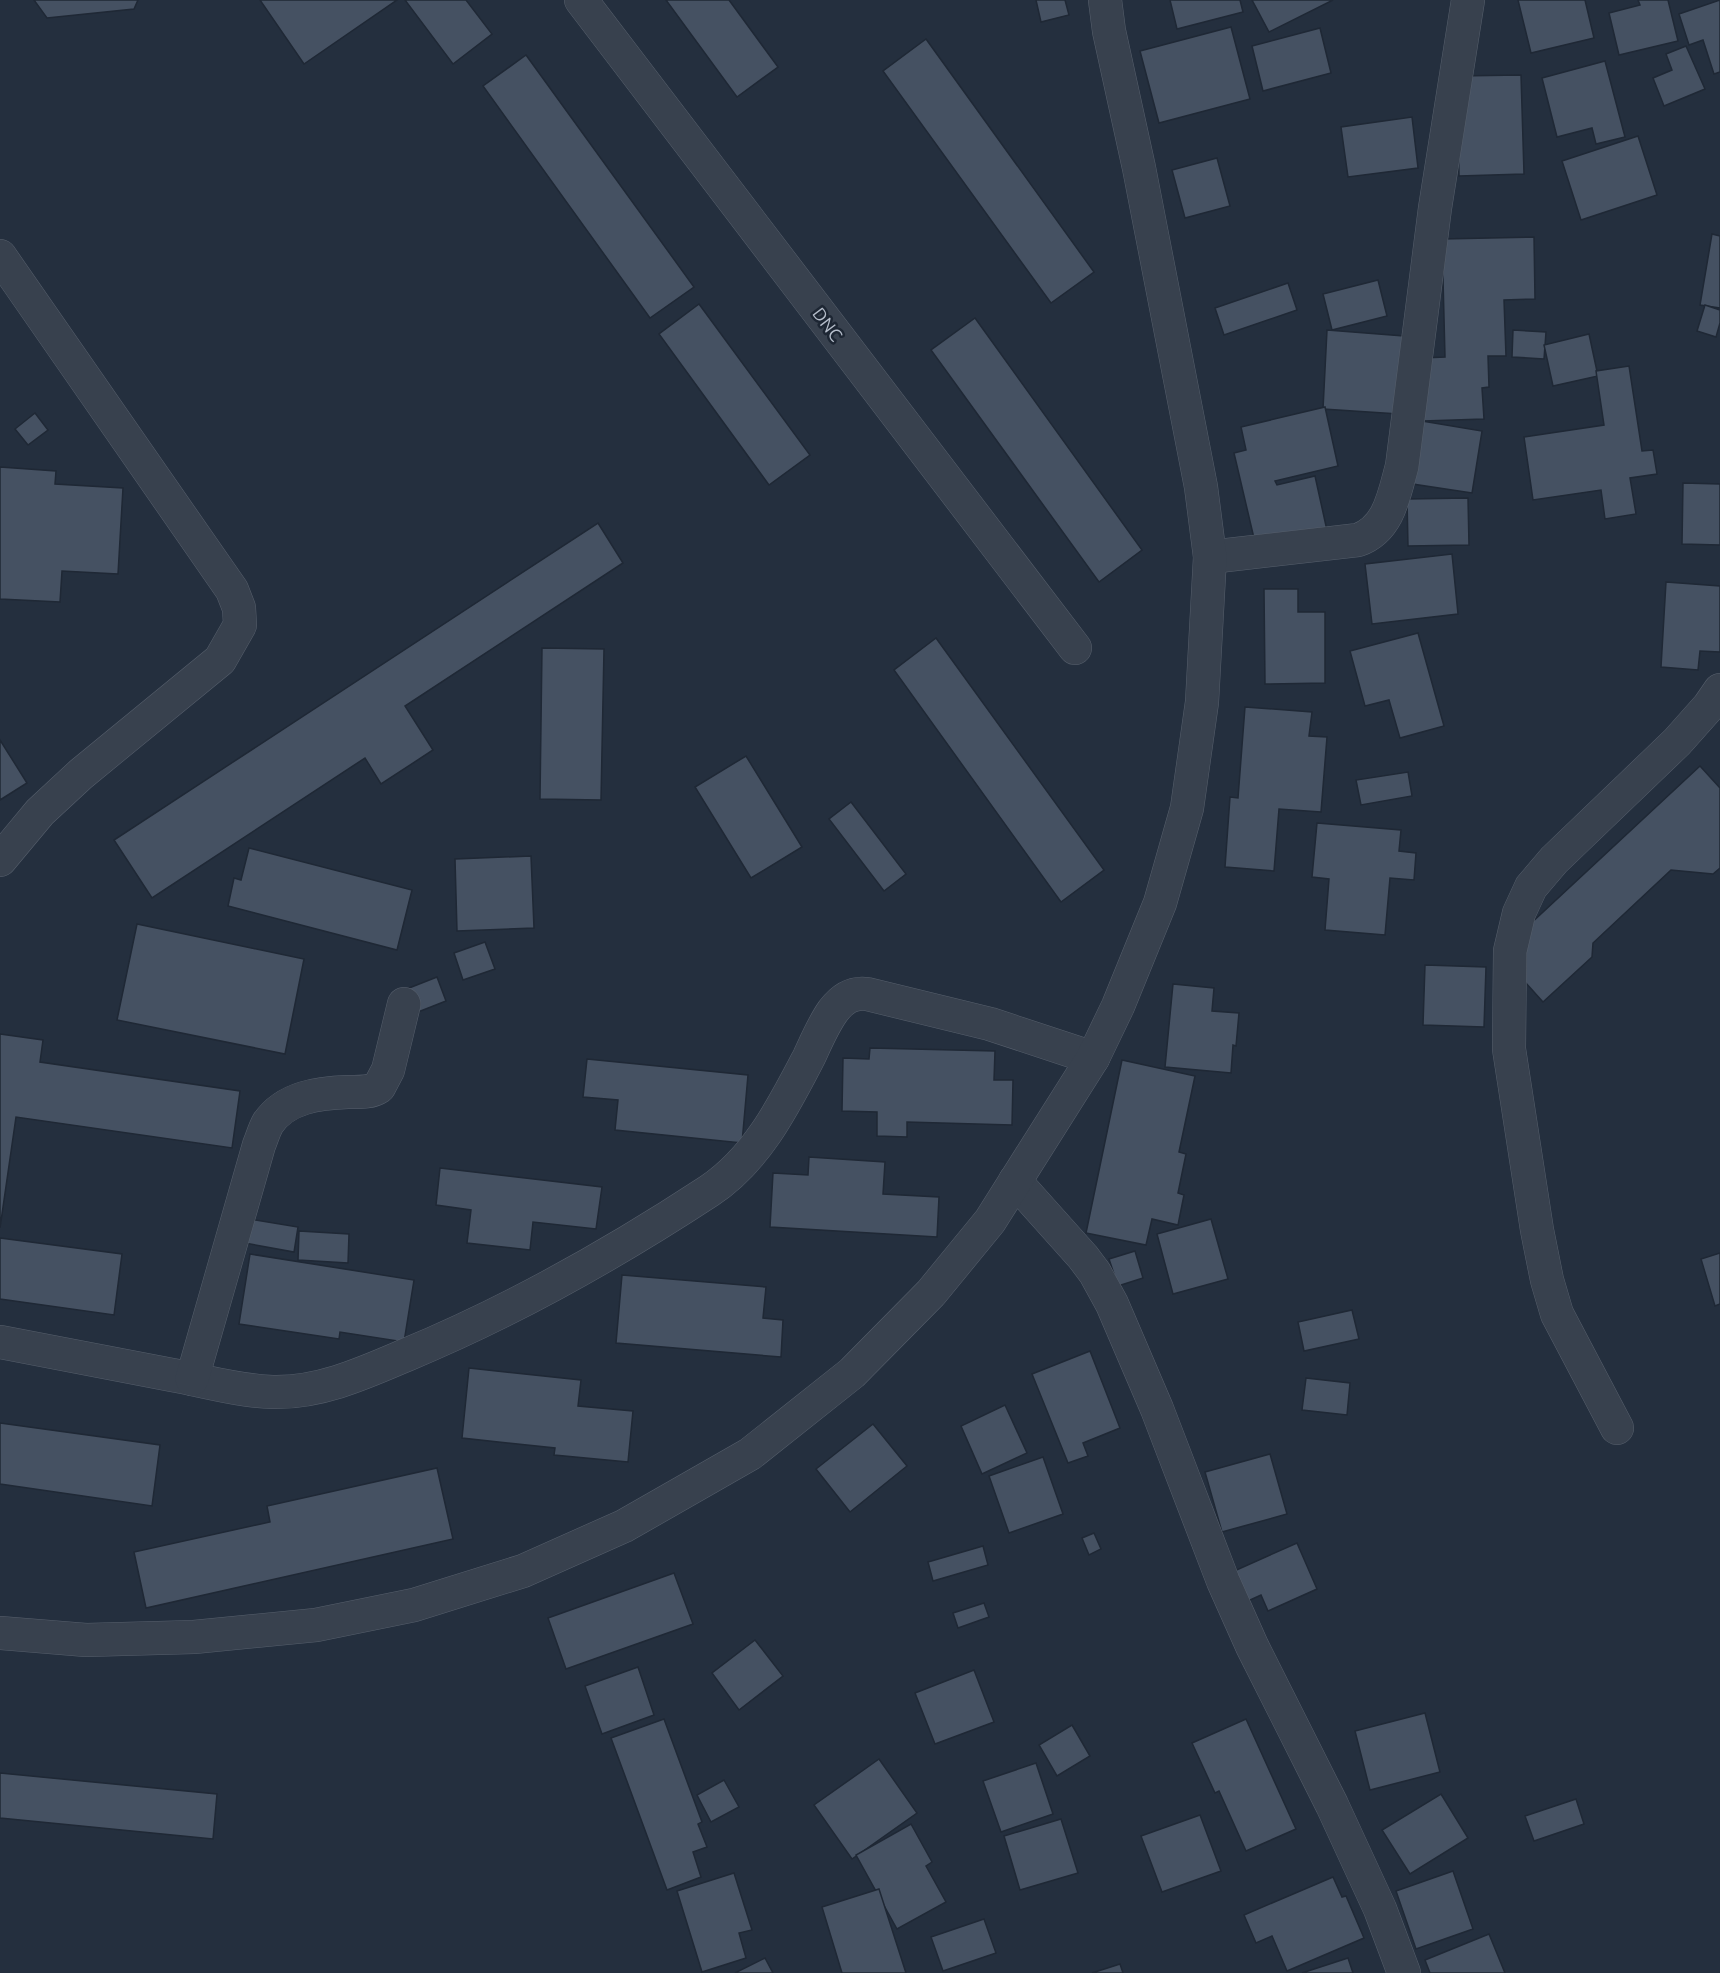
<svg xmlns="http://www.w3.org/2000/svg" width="1720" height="1973" viewBox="0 0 1720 1973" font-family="Ubuntu,sans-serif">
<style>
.building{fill:#455162;stroke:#1f2835;stroke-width:1.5}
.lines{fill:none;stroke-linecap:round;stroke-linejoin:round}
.street-casing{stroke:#565f6c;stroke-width:34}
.street{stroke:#38414e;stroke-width:33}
.labels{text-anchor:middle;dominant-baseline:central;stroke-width:5;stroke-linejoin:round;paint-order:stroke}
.street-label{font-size:18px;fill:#b4bcc9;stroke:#1d2633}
</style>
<rect width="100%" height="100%" fill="#242f3e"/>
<!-- building -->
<g class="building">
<polygon points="34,0 138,0 134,9 47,18"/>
<polygon points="260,0 397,0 304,64"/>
<polygon points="405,0 466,0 492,34 453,64"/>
<polygon points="666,0 729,0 778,67 737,97"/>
<polygon points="1036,0 1065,0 1069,15 1041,22"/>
<polygon points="1170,0 1240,0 1243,12 1177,29"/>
<polygon points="1252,0 1333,0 1269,32"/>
<polygon points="1518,0 1585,0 1594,38 1531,53"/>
<polygon points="1638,0 1668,0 1678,41 1619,55 1609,13 1640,5"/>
<polygon points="1720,0 1720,72 1714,74 1703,40 1689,45 1679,14"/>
<polygon points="1231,27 1250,99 1159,123 1140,51"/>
<polygon points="1320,28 1331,73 1263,91 1252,46"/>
<polygon points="926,39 1094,272 1051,303 883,71"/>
<polygon points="1686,46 1705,89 1664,106 1653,78 1672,70 1666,54"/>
<polygon points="526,55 694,287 650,318 483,86"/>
<polygon points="1605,61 1625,137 1596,144 1592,128 1557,137 1542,78"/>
<polygon points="1521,75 1524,174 1459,176 1457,76"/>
<polygon points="1412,117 1418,168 1348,177 1341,127"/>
<polygon points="1638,136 1657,195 1581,220 1562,161"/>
<polygon points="1217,158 1230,206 1185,218 1172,170"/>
<polygon points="1712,234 1720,236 1720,308 1700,305"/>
<polygon points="1534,237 1535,299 1504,300 1506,356 1488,356 1489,387 1482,388 1484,419 1423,421 1421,358 1445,357 1442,239"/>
<polygon points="1378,280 1387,316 1332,330 1323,294"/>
<polygon points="1288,283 1297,310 1224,335 1215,308"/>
<polygon points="699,304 810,455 769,485 659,334"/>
<polygon points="1705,305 1720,310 1720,323 1716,337 1697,331"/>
<polygon points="975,318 1142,550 1099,582 931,350"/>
<polygon points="1327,330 1404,336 1399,414 1323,409"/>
<polygon points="1513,330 1546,332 1544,359 1512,357"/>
<polygon points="1589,334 1598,376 1553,386 1544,345"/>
<polygon points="1629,366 1642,451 1653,450 1657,474 1630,478 1636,514 1605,519 1601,490 1533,500 1524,437 1604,425 1596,371"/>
<polygon points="1325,407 1338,466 1275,481 1277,485 1315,476 1328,535 1257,551 1234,453 1246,450 1241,427"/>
<polygon points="35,413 48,430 28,445 15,429"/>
<polygon points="1416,420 1482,431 1472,493 1406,483"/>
<polygon points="0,467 56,471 55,484 123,488 118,574 62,571 60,602 0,599"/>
<polygon points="1683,483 1720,484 1720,545 1682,544"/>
<polygon points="1468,498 1469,545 1408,546 1407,499"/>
<polygon points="598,523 623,563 405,706 433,750 381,784 365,758 152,898 114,840"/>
<polygon points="1452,554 1458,614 1372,624 1365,564"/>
<polygon points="1666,582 1720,586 1720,652 1700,651 1698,670 1661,667"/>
<polygon points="1264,589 1298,589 1298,612 1325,612 1325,683 1265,684"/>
<polygon points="1418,633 1444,726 1400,738 1389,700 1365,706 1350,651"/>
<polygon points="936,638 1104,870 1061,902 894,670"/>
<polygon points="542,648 604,649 601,800 540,799"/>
<polygon points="1245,707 1312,712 1309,736 1327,737 1321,812 1279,809 1274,871 1225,867 1230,797 1238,798"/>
<polygon points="0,740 27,783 0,800"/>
<polygon points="746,756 802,847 751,878 695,787"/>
<polygon points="1700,766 1720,788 1720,868 1713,874 1671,870 1593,943 1592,957 1543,1002 1499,953"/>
<polygon points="1408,772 1412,796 1361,805 1356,780"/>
<polygon points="851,802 906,874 884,891 829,819"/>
<polygon points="1317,823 1401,830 1399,851 1416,853 1414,880 1390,878 1385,935 1325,930 1329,879 1312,877"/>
<polygon points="249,848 412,890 397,950 228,906 234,878 241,880"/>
<polygon points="531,856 534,928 457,931 455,859"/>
<polygon points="137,924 304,959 285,1054 117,1020"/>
<polygon points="485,942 495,969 463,980 454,953"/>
<polygon points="1425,965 1486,967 1484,1027 1423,1025"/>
<polygon points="437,977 446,1001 413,1014 404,990"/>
<polygon points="1173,984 1214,988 1212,1011 1239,1013 1236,1046 1233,1045 1231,1073 1165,1067"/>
<polygon points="0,1034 43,1040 40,1062 240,1091 232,1148 16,1117 0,1228"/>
<polygon points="870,1048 995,1051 994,1080 1013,1080 1012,1125 907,1122 907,1137 877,1136 877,1112 842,1111 843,1058 869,1059"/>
<polygon points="587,1059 748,1075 742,1143 615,1130 618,1100 583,1097"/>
<polygon points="1122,1060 1195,1076 1179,1152 1186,1154 1178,1193 1184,1195 1178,1225 1152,1219 1146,1245 1086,1233"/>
<polygon points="809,1157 885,1162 883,1194 939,1197 937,1237 770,1227 773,1173 808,1175"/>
<polygon points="440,1168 602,1187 596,1229 533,1222 530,1250 467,1243 471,1210 436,1205"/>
<polygon points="243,1218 298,1227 294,1252 239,1242"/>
<polygon points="1211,1219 1228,1279 1173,1294 1157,1234"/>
<polygon points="299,1231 349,1234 348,1263 298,1260"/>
<polygon points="0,1238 122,1254 114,1315 0,1299"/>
<polygon points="1135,1251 1143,1278 1118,1286 1109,1259"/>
<polygon points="1720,1253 1720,1304 1715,1306 1701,1259"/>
<polygon points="250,1254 414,1280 404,1342 340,1332 339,1339 239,1324"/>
<polygon points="622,1275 766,1287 763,1318 783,1320 781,1357 616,1343"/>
<polygon points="1352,1310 1359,1339 1304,1351 1298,1322"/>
<polygon points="1090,1351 1120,1428 1083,1443 1088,1456 1068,1463 1032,1374"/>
<polygon points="469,1368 581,1380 578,1406 633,1411 628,1462 554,1455 555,1448 462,1438"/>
<polygon points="1306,1378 1350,1383 1347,1415 1302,1410"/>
<polygon points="1005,1405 1027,1453 982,1474 961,1426"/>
<polygon points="0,1423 160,1445 152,1506 0,1484"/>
<polygon points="873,1424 907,1466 850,1512 816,1469"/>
<polygon points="1270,1454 1287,1514 1222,1532 1205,1472"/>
<polygon points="1043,1457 1063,1514 1009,1533 989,1476"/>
<polygon points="437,1468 453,1539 146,1608 134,1552 270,1522 267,1506"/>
<polygon points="1094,1533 1101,1549 1089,1555 1082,1538"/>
<polygon points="1297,1543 1317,1589 1268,1611 1261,1595 1237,1606 1223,1576"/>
<polygon points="983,1546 988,1565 933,1581 928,1562"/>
<polygon points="674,1573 693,1624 566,1669 548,1618"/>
<polygon points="984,1603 989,1617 958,1628 953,1613"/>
<polygon points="755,1640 783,1676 739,1710 712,1673"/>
<polygon points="638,1667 654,1715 602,1734 585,1686"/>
<polygon points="974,1670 994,1722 935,1744 915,1693"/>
<polygon points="1425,1713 1440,1772 1370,1790 1355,1731"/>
<polygon points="664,1719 702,1822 698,1824 707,1847 693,1852 701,1877 667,1890 611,1738"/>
<polygon points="1246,1719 1296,1829 1246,1851 1219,1791 1215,1793 1192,1743"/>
<polygon points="1072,1725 1090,1756 1057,1776 1039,1745"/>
<polygon points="879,1759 917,1813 852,1859 814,1805"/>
<polygon points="1036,1763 1053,1814 1001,1832 983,1781"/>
<polygon points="0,1773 217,1794 213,1839 0,1818"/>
<polygon points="724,1780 739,1807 711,1822 697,1795"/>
<polygon points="1441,1794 1468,1838 1410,1874 1382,1830"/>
<polygon points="1576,1799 1584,1824 1534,1841 1525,1816"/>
<polygon points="1200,1815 1221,1871 1162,1892 1141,1836"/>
<polygon points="1061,1819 1078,1873 1020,1890 1004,1836"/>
<polygon points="911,1824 932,1862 926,1866 946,1902 897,1929 856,1855"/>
<polygon points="1453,1871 1473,1929 1416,1949 1396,1891"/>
<polygon points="734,1873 752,1930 739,1933 746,1958 702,1972 677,1891"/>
<polygon points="1333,1877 1342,1897 1346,1896 1364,1938 1287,1971 1272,1936 1256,1943 1244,1915"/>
<polygon points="879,1889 906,1973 842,1973 822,1907"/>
<polygon points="984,1919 996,1953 943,1971 931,1937"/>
<polygon points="1489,1934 1505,1973 1430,1973 1425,1960"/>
<polygon points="765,1958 773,1973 735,1973"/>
<polygon points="1348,1958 1353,1973 1302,1973"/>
<polygon points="1120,1964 1123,1973 1092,1973"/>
</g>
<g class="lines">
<defs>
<g id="street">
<polyline points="581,0 1075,648"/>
<polyline points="0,256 232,590 239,608 240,625 220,660 81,774 40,812 0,860"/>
<path d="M1210,557l148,-17c31,-11 36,-45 44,-74l33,-258 33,-208"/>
<polyline points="1015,1181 1083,1257 1095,1273 1112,1304 1157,1409 1223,1581 1252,1646 1332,1805 1380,1909 1404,1973"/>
<path d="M0,1342c57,11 114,22 172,33 33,6 67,16 101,17 47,1 91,-19 133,-37 106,-44 207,-101 303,-164 48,-32 74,-84 100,-134 7,-15 14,-32 24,-46 9,-12 19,-19 34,-17l123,30 103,34"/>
<path d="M192,1379l67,-234c3,-7 5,-15 9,-22 18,-26 51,-30 80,-31 11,0 22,1 31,-5l9,-17 16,-66"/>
<polyline points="1617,1428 1557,1314 1547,1280 1537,1230 1509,1049 1510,951 1519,913 1531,887 1554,860 1677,742 1709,706 1720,690"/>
<polyline points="0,1633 86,1640 194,1637 316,1625 414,1605 523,1571 624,1526 750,1454 852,1373 931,1293 990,1221 1093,1058 1118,1006 1160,903 1187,808 1202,702 1210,557 1201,487 1139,168 1109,31 1105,0"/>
</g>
</defs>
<!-- street casing -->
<use href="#street" class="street-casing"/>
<!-- street -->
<use href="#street" class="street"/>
</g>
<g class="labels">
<!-- street labels -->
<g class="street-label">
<text transform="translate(828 324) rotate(53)">DNC</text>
</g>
</g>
</svg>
